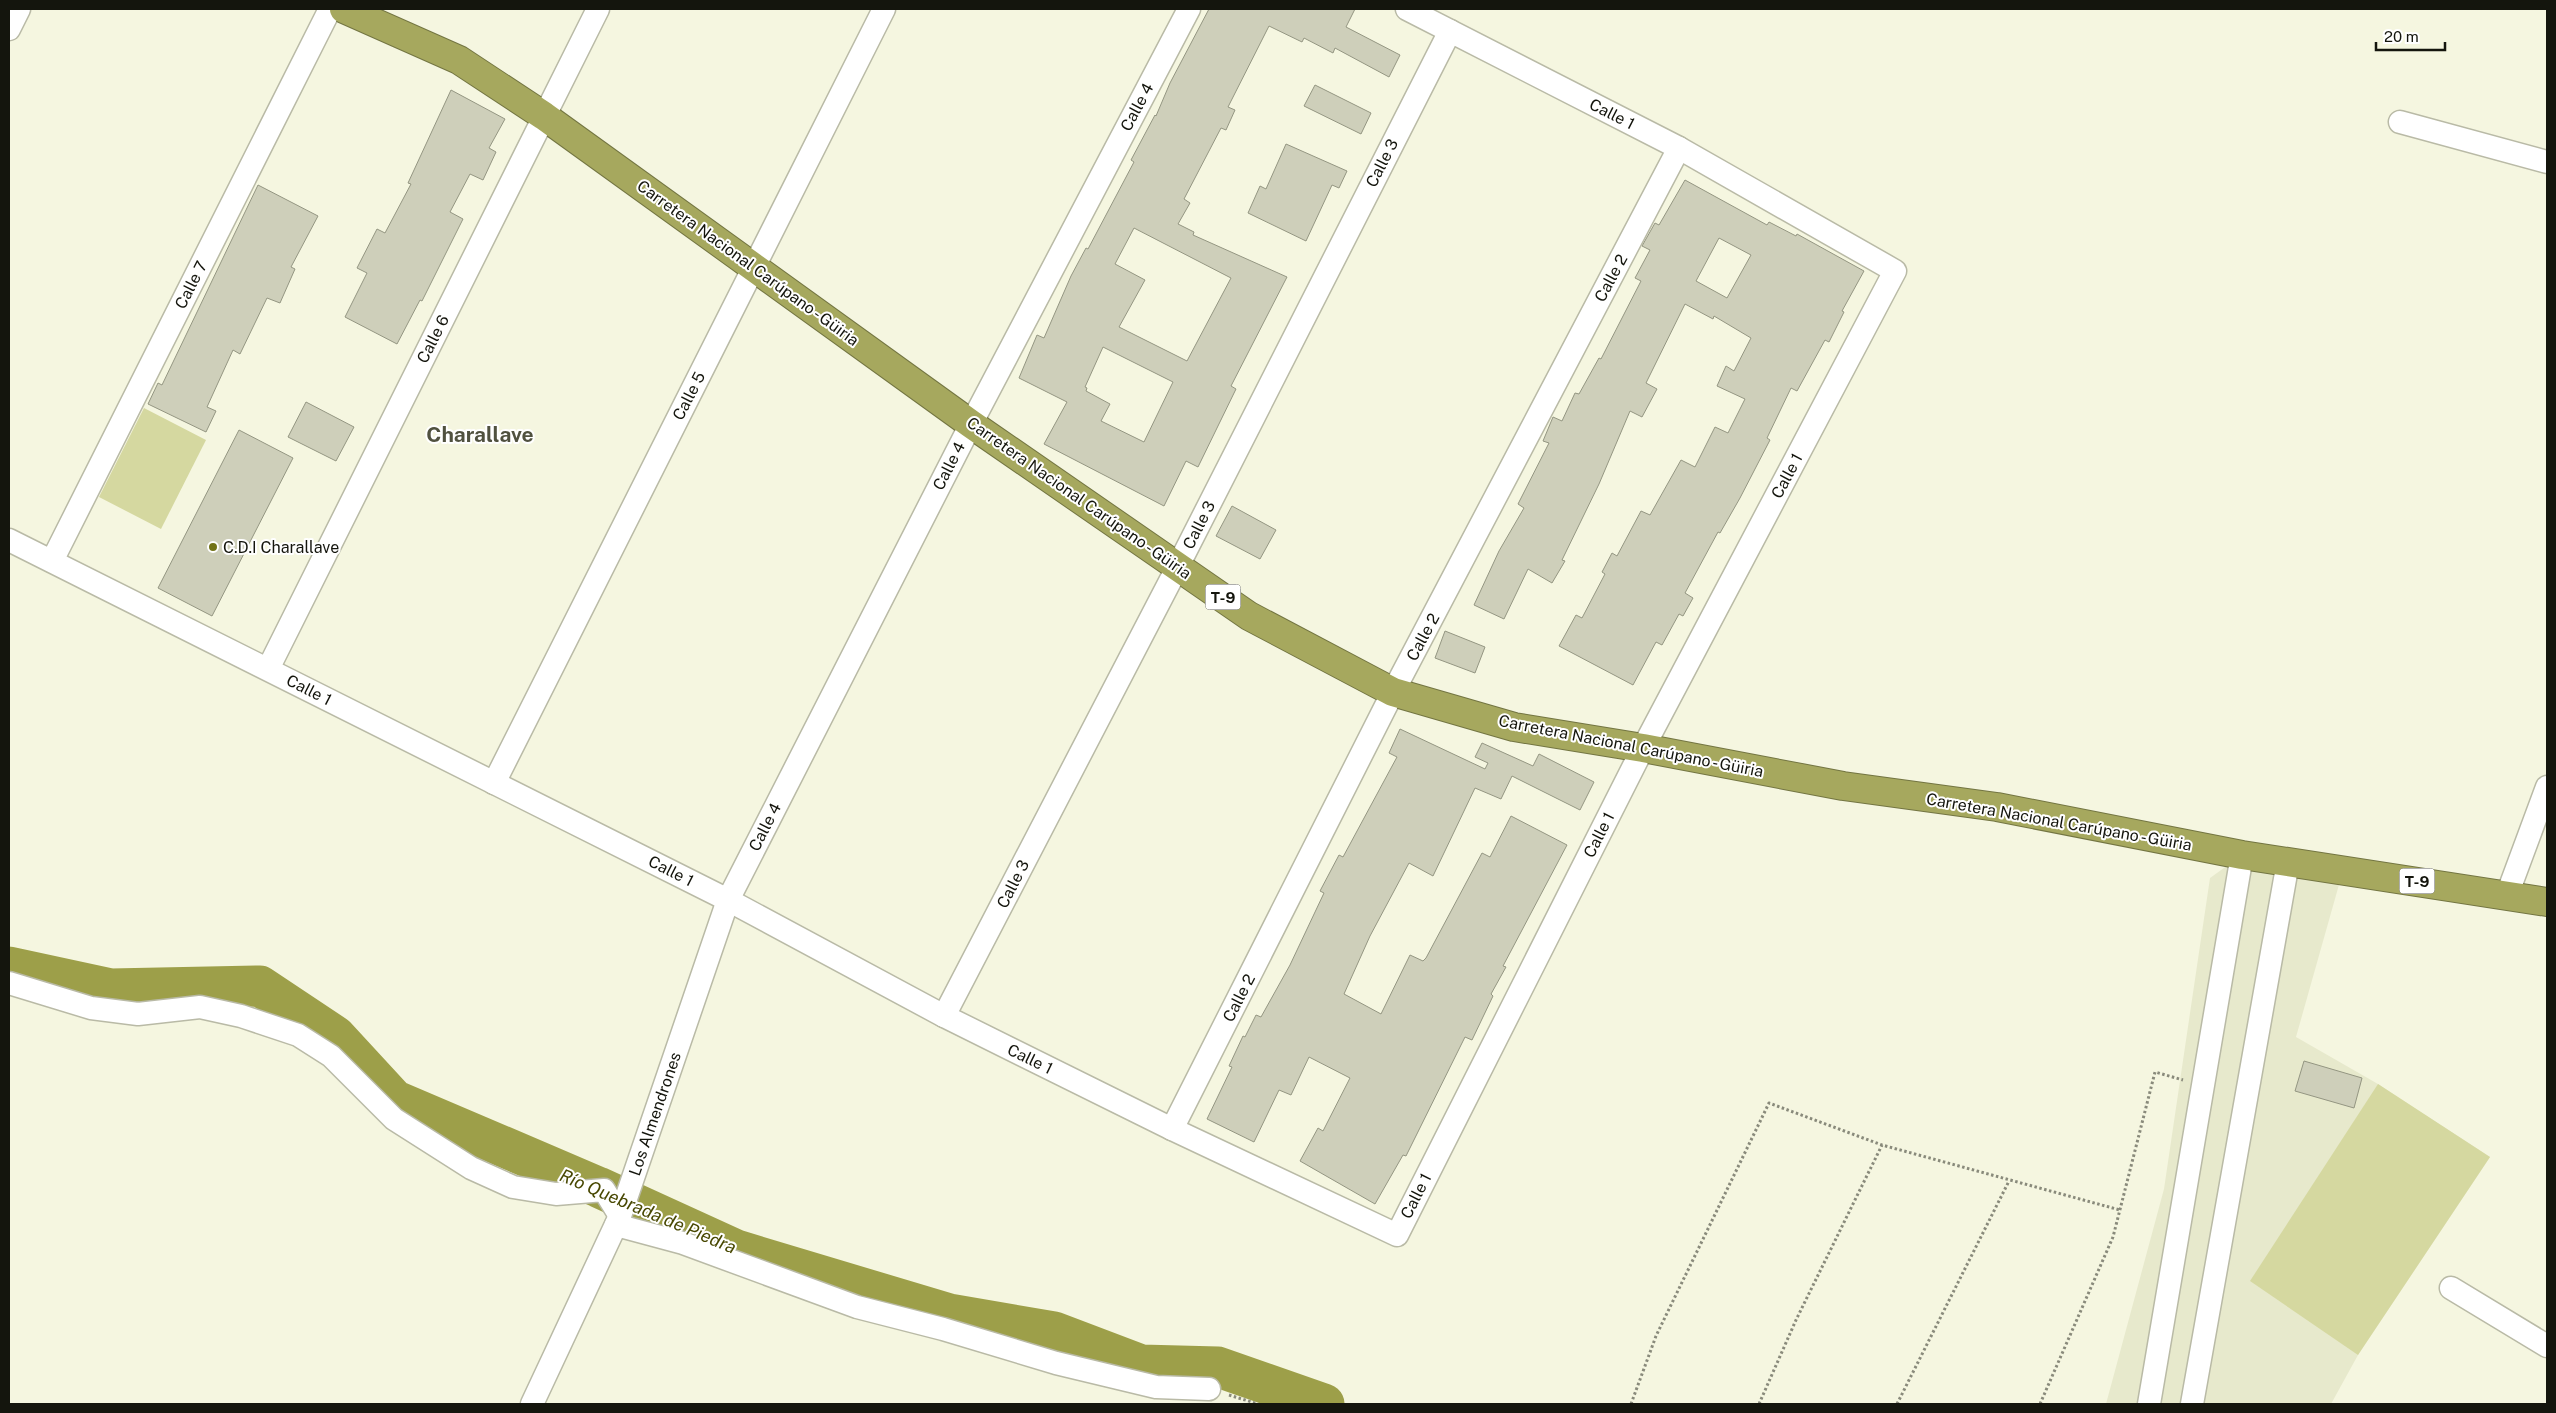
<svg xmlns="http://www.w3.org/2000/svg" width="2556" height="1413" viewBox="0 0 2556 1413" font-family="'Public Sans',sans-serif">
<style>
.built{fill:#e7e9cc}
.green{fill:#d5d8a0}
.lines{fill:none;stroke-linecap:round;stroke-linejoin:round}
.river{stroke:#9d9f49;stroke-width:41}
.building{fill:#cecfba;stroke:#949682;fill-rule:evenodd}
.minor-casing{stroke:#b9baa6;stroke-width:25}
.highway-casing{stroke:#737542;stroke-width:30}
.path{stroke:#898a7b;stroke-width:3;stroke-dasharray:2.5 2.5;stroke-linecap:butt}
.minor{stroke:#fff;stroke-width:22}
.highway{stroke:#a6a85e;stroke-width:28}
.poi-dot{fill:#727318;stroke:#fff;stroke-width:2}
.labels{text-anchor:middle;dominant-baseline:central;stroke-width:4;stroke-linejoin:round;paint-order:stroke}
.shield{fill:#fff;stroke:#5a5b56;stroke-width:1}
.shield-label{font-size:15px;font-weight:bold;fill:#14150d}
.street-label{font-size:16px;fill:#14150d;stroke:#fff}
.poi-label{font-size:16px;fill:#14150d;stroke:#fff;text-anchor:start}
.water-label{font-size:18px;font-style:italic;fill:#484802;stroke:#fff}
.district-label{font-size:21px;font-weight:bold;fill:#50513f;stroke:#fff}
</style>
<rect width="100%" height="100%" fill="#f5f6e0"/>
<!-- built -->
<polygon class="built" points="2242,855 2342,874 2296,1037 2378,1084 2490,1157 2358,1355 2331,1404 2106,1404 2164,1189 2210,878"/>
<!-- green -->
<g class="green">
<polygon points="144,408 206,440 161,529 99,497"/>
<polygon points="2378,1084 2490,1157 2358,1355 2250,1281"/>
</g>
<g class="lines">
<!-- river -->
<polyline class="river" points="9,967 111,989 260,986 335,1036 394,1100 598,1187 736,1250 949,1314 1054,1332 1141,1365 1218,1367 1324,1404"/>
</g>
<!-- building -->
<g class="building">
<path d="M1209,9h146l-9,18 54,28 -11,22 -54,-29 -2,5 -29,-15 -2,4 -33,-16 -41,81 7,3 -9,20 -5,-2 -37,71 6,4 -12,21 16,8 -1,3 94,42 -56,109 5,3 -38,78 -12,-6 -22,45 -120,-62 23,-42 -48,-24 18,-43 7,3 27,-62 15,-28 2,1 46,-87 -3,-2 24,-45 1,1 14,-33zM1134,228l97,50 -44,83 -68,-34 26,-47 -30,-16zM1103,347l70,35 -29,60 -43,-21 9,-17 -24,-13 1,-3 -2,-1z"/>
<polygon points="1315,85 1371,113 1361,134 1304,106"/>
<polygon points="451,90 505,119 489,148 496,152 483,180 470,174 450,212 463,219 422,301 420,300 397,344 345,317 367,273 357,268 377,229 385,233 411,184 408,183"/>
<polygon points="1286,144 1347,171 1339,188 1332,185 1306,241 1248,213 1260,186 1266,189"/>
<path d="M1685,180l82,45 2,-3 27,14 1,-2 67,37 -22,40 2,1 -15,30 -4,-2 -28,51 -6,-3 -24,50 3,2 -30,58 -20,35 -2,-1 -33,61 8,5 -10,18 -4,-2 -17,31 -6,-3 -23,43 -74,-39 17,-31 6,3 23,-44 -3,-2 10,-19 5,3 24,-45 9,4 31,-55 14,7 20,-40 13,6 17,-34 -28,-13 9,-20 8,5 17,-33 -37,-22 -1,3 -28,-15 -39,79 11,6 -15,28 -12,-6 -31,73 -37,76 3,1 -13,22 -24,-14 -24,50 -30,-14 25,-54 25,-43 -6,-4 31,-61 -6,-2 10,-24 9,4 13,-28 4,1 20,-36 2,1 40,-78 -6,-3 15,-28 -8,-4 13,-23 4,2zM1719,238l32,17 -24,43 -31,-17z"/>
<polygon points="258,185 318,216 291,267 295,269 280,303 267,298 240,354 233,350 207,407 216,411 206,432 148,404 158,383 162,385"/>
<polygon points="306,402 354,427 336,461 288,437"/>
<polygon points="239,430 293,458 212,616 158,588"/>
<polygon points="1232,506 1276,530 1260,559 1216,536"/>
<polygon points="1445,631 1485,647 1475,673 1435,658"/>
<polygon points="1400,729 1485,769 1488,763 1475,757 1482,743 1533,766 1539,754 1594,782 1580,810 1512,776 1501,799 1475,788 1433,876 1409,863 1370,936 1344,994 1381,1014 1410,955 1423,961 1426,958 1482,853 1490,857 1511,816 1567,845 1503,966 1506,967 1491,994 1493,996 1472,1040 1465,1037 1406,1156 1403,1155 1375,1204 1300,1161 1318,1128 1323,1131 1350,1078 1309,1057 1291,1095 1279,1090 1254,1142 1207,1119 1232,1067 1229,1066 1243,1036 1245,1037 1256,1015 1261,1017 1290,965 1324,893 1320,891 1339,855 1343,857 1397,757 1389,753"/>
<polygon points="2304,1061 2362,1078 2354,1108 2295,1091"/>
</g>
<g class="lines">
<defs>
<g id="minor">
<polyline points="9,29 19,9"/>
<polyline points="2400,122 2547,162"/>
<polyline points="9,540 728,900 944,1016 1172,1129 1397,1235 1643,748 1895,271 1679,148 1407,9"/>
<polyline points="52,561 330,9"/>
<polyline points="268,669 598,9"/>
<polyline points="494,783 884,9"/>
<polyline points="2507,895 2547,787"/>
<polyline points="9,983 91,1008 138,1014 200,1007 241,1016 298,1035 331,1056 394,1119 471,1168 513,1187 556,1194 604,1190 620,1216"/>
<polyline points="944,1016 1178,566 1450,31"/>
<polyline points="1172,1129 1393,692 1679,148"/>
<polyline points="616,1225 683,1243 857,1307 943,1329 1056,1363 1156,1387 1209,1389"/>
<polyline points="2451,1288 2547,1346"/>
<polyline points="532,1404 620,1216 728,900 971,424 1189,9"/>
<polyline points="2149,1404 2242,855"/>
<polyline points="2192,1404 2288,862"/>
</g>
<polyline id="highway" points="344,9 459,60 544,116 971,424 1249,616 1393,692 1514,727 1643,748 1843,786 1997,807 2242,855 2547,902"/>
</defs>
<!-- minor casing -->
<use href="#minor" class="minor-casing"/>
<!-- highway casing -->
<use href="#highway" class="highway-casing"/>
<!-- path -->
<g class="path">
<polyline points="1229,1395 1258,1404"/>
<polyline points="1631,1404 1656,1336 1769,1103 1882,1145 2120,1210"/>
<polyline points="1759,1404 1796,1320 1882,1145"/>
<polyline points="1897,1404 2009,1181"/>
<polyline points="2040,1404 2113,1237 2155,1072 2183,1080"/>
</g>
<!-- minor -->
<use href="#minor" class="minor"/>
<!-- highway -->
<use href="#highway" class="highway"/>
</g>
<!-- markers -->
<circle class="poi-dot" cx="213" cy="547" r="5"/>
<g class="labels">
<!-- shield labels -->
<g class="shield">
<rect x="1205.5" y="584.5" width="35" height="25" rx="4"/>
<rect x="2399.5" y="868.5" width="35" height="25" rx="4"/>
</g>
<g class="shield-label">
<text x="1223" y="597">T-9</text>
<text x="2417" y="881">T-9</text>
</g>
<!-- street labels -->
<g class="street-label">
<text transform="translate(1137 107) rotate(-62)">Calle 4</text>
<text transform="translate(1612 114) rotate(27)">Calle 1</text>
<text transform="translate(1382 163) rotate(-63)">Calle 3</text>
<text transform="translate(748 263) rotate(36)">Carretera Nacional Carúpano - Güiria</text>
<text transform="translate(1611 278) rotate(-62)">Calle 2</text>
<text transform="translate(191 285) rotate(-63)">Calle 7</text>
<text transform="translate(433 339) rotate(-63)">Calle 6</text>
<text transform="translate(689 396) rotate(-63)">Calle 5</text>
<text transform="translate(949 466) rotate(-63)">Calle 4</text>
<text transform="translate(1787 476) rotate(-62)">Calle 1</text>
<text transform="translate(1079 498) rotate(35)">Carretera Nacional Carúpano - Güiria</text>
<text transform="translate(1199 525) rotate(-63)">Calle 3</text>
<text transform="translate(1423 637) rotate(-62)">Calle 2</text>
<text transform="translate(309 690) rotate(27)">Calle 1</text>
<text transform="translate(1631 746) rotate(11)">Carretera Nacional Carúpano - Güiria</text>
<text transform="translate(2059 822) rotate(10)">Carretera Nacional Carúpano - Güiria</text>
<text transform="translate(765 827) rotate(-63)">Calle 4</text>
<text transform="translate(1599 835) rotate(-63)">Calle 1</text>
<text transform="translate(671 871) rotate(27)">Calle 1</text>
<text transform="translate(1013 884) rotate(-63)">Calle 3</text>
<text transform="translate(1239 998) rotate(-63)">Calle 2</text>
<text transform="translate(1030 1059) rotate(26)">Calle 1</text>
<text transform="translate(655 1114) rotate(-71)">Los Almendrones</text>
<text transform="translate(1416 1196) rotate(-63)">Calle 1</text>
</g>
<!-- poi labels -->
<g class="poi-label">
<text x="223" y="547">C.D.I Charallave</text>
</g>
<!-- water labels -->
<g class="water-label">
<text transform="translate(648 1211) rotate(23)">Río Quebrada de Piedra</text>
</g>
<!-- district labels -->
<g class="district-label">
<text x="480" y="434">Charallave</text>
</g>
</g>
<!-- border -->
<rect width="2556" height="1413" fill="none" stroke="#14150d" stroke-width="20"/>
<!-- scale -->
<path d="M2376 42v8h69v-8" fill="none" stroke="#14150d" stroke-width="2.5"/>
<text x="2384" y="42" font-size="15" fill="#14150d" stroke="#ffffff" stroke-width="4" paint-order="stroke">20 m</text>
</svg>
